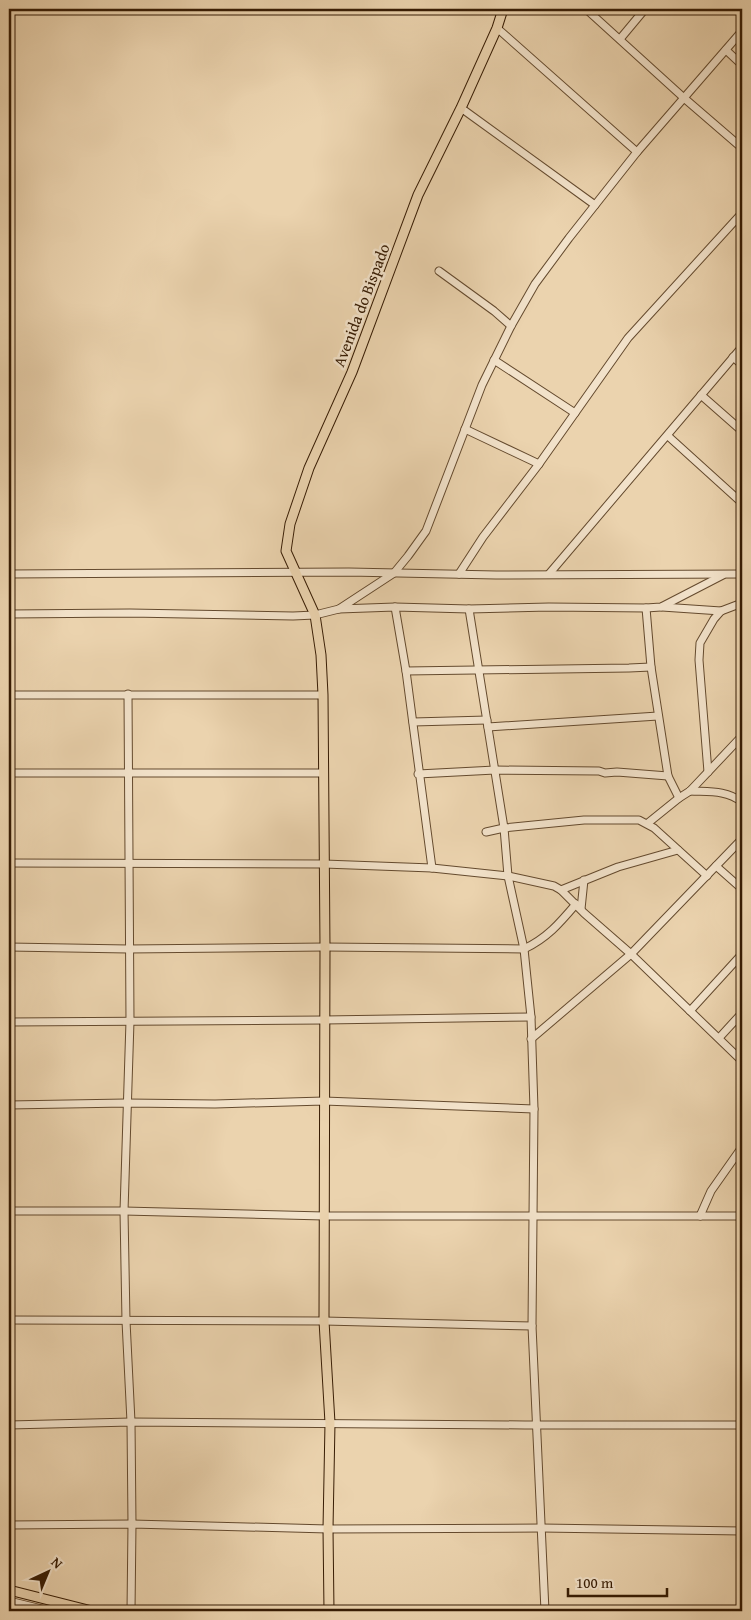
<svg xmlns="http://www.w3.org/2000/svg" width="751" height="1620" viewBox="0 0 751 1620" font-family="'Gentium Book Plus',serif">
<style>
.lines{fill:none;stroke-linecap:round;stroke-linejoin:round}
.minor-casing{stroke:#644a2e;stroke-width:9}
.major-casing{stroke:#371c04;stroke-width:11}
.minor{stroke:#f2e2ca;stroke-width:7}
.major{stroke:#ebd3ae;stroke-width:9}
.labels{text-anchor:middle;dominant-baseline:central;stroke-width:5;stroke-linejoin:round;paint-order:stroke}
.street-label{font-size:16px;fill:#371c04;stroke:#f2e2ca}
</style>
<rect width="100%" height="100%" fill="#ebd3ae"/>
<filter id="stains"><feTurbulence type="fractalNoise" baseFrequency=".004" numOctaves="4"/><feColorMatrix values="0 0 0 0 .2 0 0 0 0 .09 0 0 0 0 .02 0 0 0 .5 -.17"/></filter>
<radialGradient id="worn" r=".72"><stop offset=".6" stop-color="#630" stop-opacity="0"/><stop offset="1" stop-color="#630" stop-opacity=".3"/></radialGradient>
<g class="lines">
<defs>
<g id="minor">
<polyline points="586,9 684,98 742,148"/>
<polyline points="497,28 637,152"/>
<polyline points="620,39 645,9"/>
<polyline points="726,50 742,65"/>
<polyline points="461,108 595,205"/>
<polyline points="439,271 494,311 511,326"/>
<polyline points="733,357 742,365"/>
<polyline points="494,360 575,413"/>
<polyline points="701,395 742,431"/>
<polyline points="465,429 539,464"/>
<polyline points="668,436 742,503"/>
<polyline points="9,574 349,572 496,575 742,574"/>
<polyline points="459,574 483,537 539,464 628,338 742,213"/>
<polyline points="549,574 742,347"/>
<polyline points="395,607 406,671 432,868"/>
<polyline points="662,607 721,611"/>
<polyline points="646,608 651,667 668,776 679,798"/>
<polyline points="339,609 394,573 408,556 426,531 482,385 511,326 535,284 569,238 637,152 742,31"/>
<polyline points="469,609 504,828 508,876 524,949 531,1017 534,1109 532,1326 545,1611"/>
<polyline points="9,614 130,613 293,616 315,615 339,609 395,607 469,609 549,607 646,608 661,607 723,575"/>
<polyline points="406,671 629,668 651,667"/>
<polyline points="128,694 130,1021 124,1211 126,1321 131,1422 132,1524 131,1611"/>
<polyline points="9,695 323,695"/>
<polyline points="413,722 487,720"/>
<polyline points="488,727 658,716"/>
<polyline points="708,772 699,660 700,643 714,619 721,611 742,603"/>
<polyline points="9,773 323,773"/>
<polyline points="418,774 495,770 599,771 605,773 617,772 668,776"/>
<path d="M690,791c20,1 36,-1 52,11"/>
<polyline points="648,823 679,798 690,791 742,736"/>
<polyline points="486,832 504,828 584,820 639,820 654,828 707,876"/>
<polyline points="742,839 631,954 742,1061"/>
<polyline points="9,863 324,864 432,868 508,876 554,886 561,890 584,913 631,954 531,1039"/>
<polyline points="716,866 742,889"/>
<polyline points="561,890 618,867 678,850"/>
<polyline points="581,909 584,880"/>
<path d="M9,947l119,2 197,-2 199,2c23,-11 35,-25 52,-45"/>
<polyline points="690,1011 742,954"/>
<polyline points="9,1022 324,1020 531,1017"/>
<polyline points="719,1038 742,1013"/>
<polyline points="9,1105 126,1103 215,1104 324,1101 534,1109"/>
<polyline points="9,1211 124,1211 324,1216 742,1216"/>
<polyline points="700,1216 711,1191 742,1147"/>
<polyline points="9,1320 324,1321 532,1326"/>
<polyline points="9,1425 131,1422 525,1425 742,1425"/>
<polyline points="9,1525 132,1524 328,1529 542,1528 742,1531"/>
<polyline points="9,1601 50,1611"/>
</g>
<g id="major">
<polyline points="9,1590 92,1611"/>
<polyline points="329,1611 328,1529 330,1423 324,1321 325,947 323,695 321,655 315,615 286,551 290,524 309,468 352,372 418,195 461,108 497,28 503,9"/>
</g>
</defs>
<!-- minor casing -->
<use href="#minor" class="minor-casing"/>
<!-- major casing -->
<use href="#major" class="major-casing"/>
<!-- minor -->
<use href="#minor" class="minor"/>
<!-- major -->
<use href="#major" class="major"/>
</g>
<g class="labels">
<!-- street labels -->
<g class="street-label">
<text transform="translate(361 305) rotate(-69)">Avenida do Bispado</text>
</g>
</g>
<!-- margin -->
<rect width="751" height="1620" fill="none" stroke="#ebd3ae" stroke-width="30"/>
<rect x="10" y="10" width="731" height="1600" fill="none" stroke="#371c04" stroke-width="2.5"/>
<rect x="15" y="15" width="721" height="1590" fill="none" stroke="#371c04"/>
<!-- north arrow -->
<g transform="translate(48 1572) rotate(44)" stroke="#f2e2ca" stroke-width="4" paint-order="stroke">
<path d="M0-4L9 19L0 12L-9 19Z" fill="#371c04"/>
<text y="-8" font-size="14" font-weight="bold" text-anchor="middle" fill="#371c04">N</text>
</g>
<!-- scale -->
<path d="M568 1588v8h99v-8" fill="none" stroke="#371c04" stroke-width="2.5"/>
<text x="576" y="1588" font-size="15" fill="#371c04" stroke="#f2e2ca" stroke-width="4" paint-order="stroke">100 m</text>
<rect width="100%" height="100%" filter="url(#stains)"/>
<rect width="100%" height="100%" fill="url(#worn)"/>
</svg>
